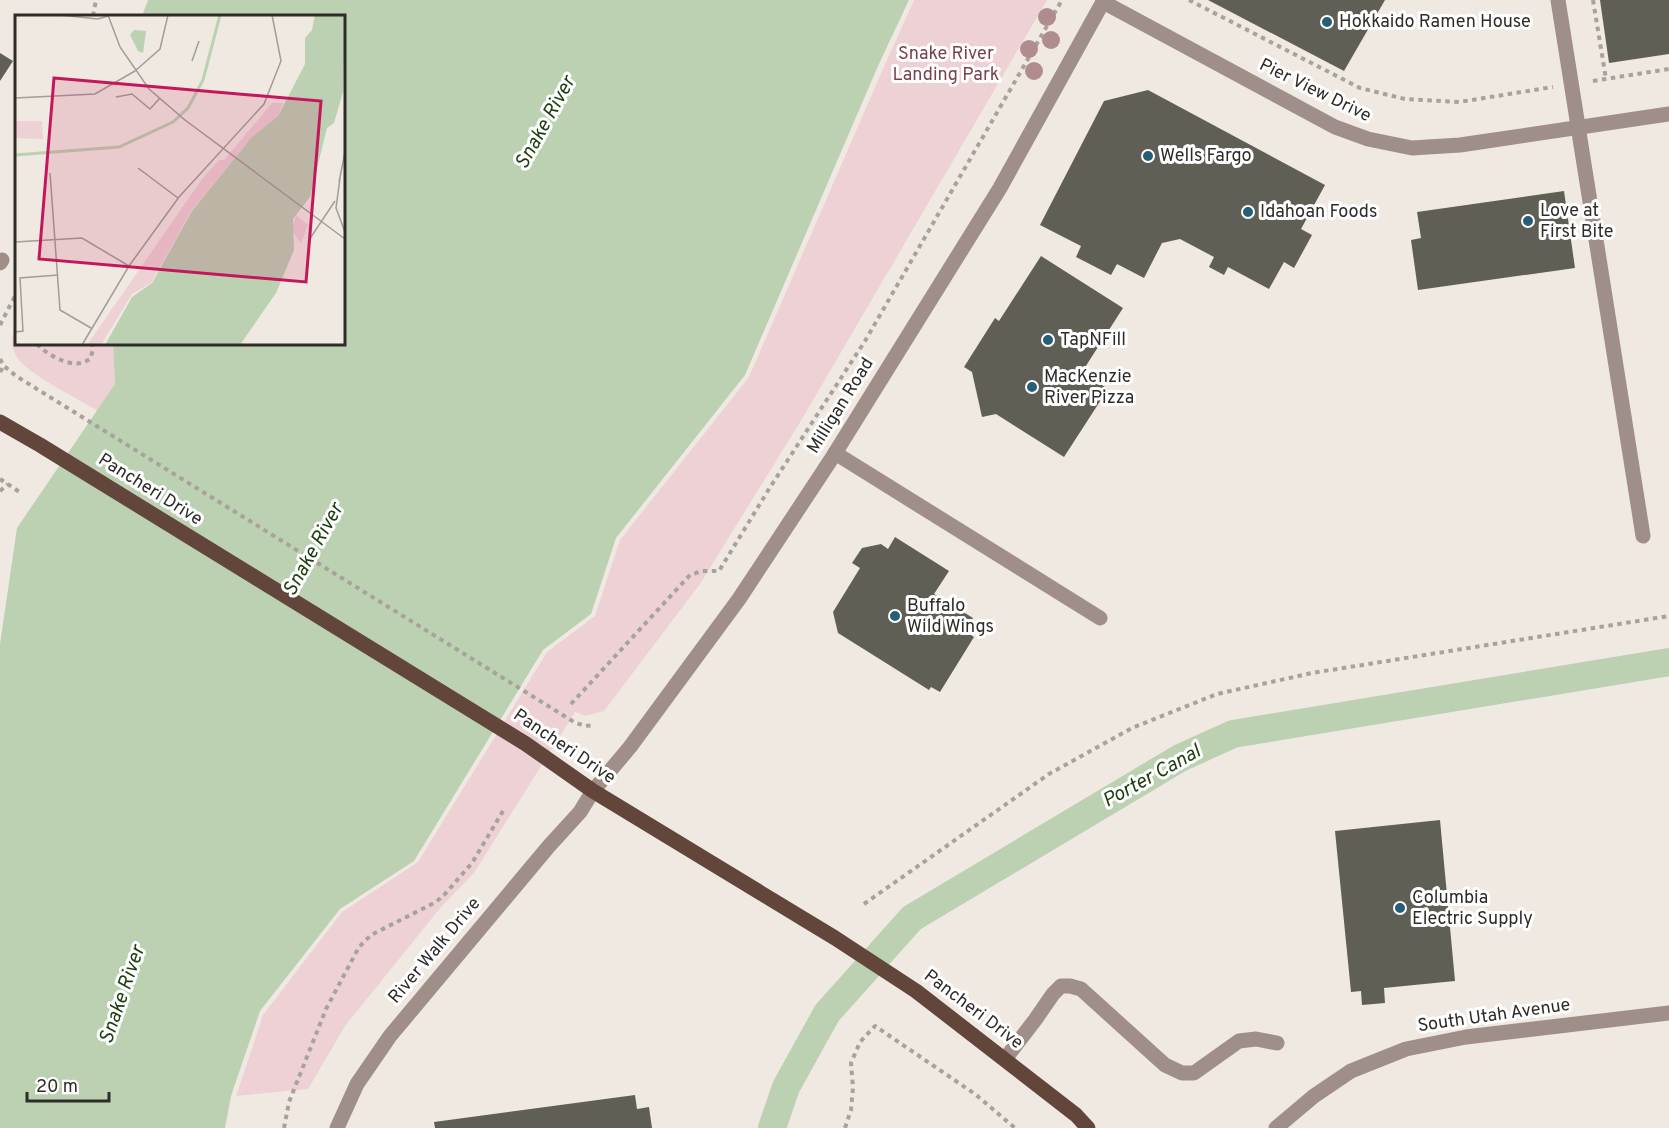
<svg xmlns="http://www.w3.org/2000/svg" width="1669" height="1128" viewBox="0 0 1669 1128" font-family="Overpass,sans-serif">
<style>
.green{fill:#edd1d4}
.water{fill:#bbd1b2}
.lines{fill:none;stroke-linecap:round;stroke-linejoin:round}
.canal{stroke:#bbd1b2;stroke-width:28}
.building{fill:#605f56}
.path{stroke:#a7a29b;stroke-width:4;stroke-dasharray:4.5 4.5;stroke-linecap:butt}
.minor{stroke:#a08f89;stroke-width:15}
.major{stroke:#62463b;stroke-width:15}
.tree{fill:#af8d8e}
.poi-dot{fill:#265e78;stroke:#fff;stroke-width:2}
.labels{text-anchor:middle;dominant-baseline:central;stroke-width:6;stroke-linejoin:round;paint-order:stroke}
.poi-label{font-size:18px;fill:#2e2c28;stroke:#fff;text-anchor:start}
.park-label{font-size:18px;fill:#7a414a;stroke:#fff}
.street-label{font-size:18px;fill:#2e2c28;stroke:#fff}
.water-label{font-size:20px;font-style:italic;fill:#1e3c0f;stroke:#fff}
.inset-river{fill:none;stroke:#bbd1b2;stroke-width:3}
.inset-road{fill:none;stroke:#a29d97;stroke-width:1.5}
.view{fill:#c2185b;fill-opacity:0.15;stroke:#c2185b;stroke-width:3}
.inset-edge{fill:none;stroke:#2e2c28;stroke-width:3}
</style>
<rect width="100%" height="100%" fill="#f0e9e1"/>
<!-- green -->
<g class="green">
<polygon points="914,0 1047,0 802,419 700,584 604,711 586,716 575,712 474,873 441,907 345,1026 308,1089 236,1096 263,1015 342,912 418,862 547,652 595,616 620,540 749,377 883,69"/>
<path d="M16,325v19h97l2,40 -17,27c-19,-12 -73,-38 -82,-55 -6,-11 -4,-21 0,-31z"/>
</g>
<!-- water -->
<polygon class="water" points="148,0 909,0 878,66 745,375 616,538 591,614 543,650 414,861 340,909 260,1011 231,1096 225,1128 0,1128 0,644 17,528 115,384 113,344 344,344 344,16 142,16"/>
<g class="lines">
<!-- canal -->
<polyline class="canal" points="772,1128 786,1087 827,1013 912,918 1180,758 1233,734 1669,662"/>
</g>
<!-- building -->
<g class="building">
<polygon points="1208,0 1385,0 1344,71"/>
<polygon points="1600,0 1669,0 1669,54 1609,63"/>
<polygon points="0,53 13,61 0,81"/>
<polygon points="1148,90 1325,185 1301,229 1312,235 1294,268 1284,262 1269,289 1228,267 1224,275 1209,267 1214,257 1180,239 1162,243 1144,278 1117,264 1111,275 1076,257 1081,246 1040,225 1104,101"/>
<polygon points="1564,191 1575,268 1418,290 1411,240 1421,238 1417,212"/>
<polygon points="1041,256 1123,308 1082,372 1108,389 1064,457 996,414 982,417 972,372 964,367 995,318 999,321"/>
<polygon points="895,537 949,571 934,594 973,618 965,631 974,637 940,692 931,687 929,690 838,633 833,612 860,568 852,563 862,548 881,544 888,549"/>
<polygon points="1440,820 1455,981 1384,988 1385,1003 1362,1005 1361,991 1351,992 1335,831"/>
<polygon points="635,1095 637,1109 649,1107 652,1128 435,1128 434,1122"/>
</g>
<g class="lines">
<!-- path -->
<g class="path">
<polyline points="1189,0 1360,88 1405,99 1459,102 1553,87"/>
<polyline points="1593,0 1606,79"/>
<polyline points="93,16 96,0"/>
<polyline points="1593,81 1669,69"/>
<polyline points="0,325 16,294"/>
<path d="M37,344c9,10 30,22 44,19 3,-1 6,-2 9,-4l3,-9 -1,-6"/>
<polyline points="0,359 4,366 16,376 574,722 585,726 594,725"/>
<polyline points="0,372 4,366"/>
<polyline points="0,479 21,493"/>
<polyline points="0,491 8,484"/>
<polyline points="571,704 690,575 702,571 719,571 769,489 865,341 1062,0"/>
<polyline points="864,904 1049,774 1132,728 1217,694 1312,673 1669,616"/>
<polyline points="284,1128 289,1102 326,1009 359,947 371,935 436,902 445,894 472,863 503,811"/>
<polyline points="845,1128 851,1110 853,1088 851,1063 860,1042 875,1026 975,1094 1015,1128"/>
</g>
<!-- minor -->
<g class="minor">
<polyline points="1558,0 1643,536"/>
<polyline points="1103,2 1335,127 1368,139 1412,148 1460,145 1669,114"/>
<polyline points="0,263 2,260"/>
<polyline points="835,453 1100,618"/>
<polyline points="1005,1059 1035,1020 1053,994 1061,986 1070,986 1081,989 1165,1065 1182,1073 1194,1073 1239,1041 1256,1039 1277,1043"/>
<polyline points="337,1128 357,1084 390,1036 549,846 580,812 593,791 630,747 739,599 832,458 1000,188 1104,0"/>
<polyline points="1276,1128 1314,1096 1351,1071 1406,1049 1466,1037 1669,1013"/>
</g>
<!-- major -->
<polyline class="major" points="0,422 40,445 526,744 593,791 835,938 916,991 1076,1115 1088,1128"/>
</g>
<!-- trees -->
<g class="tree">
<circle cx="1047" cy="17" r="9"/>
<circle cx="1051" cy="40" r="9"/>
<circle cx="1029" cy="49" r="9"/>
<circle cx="1034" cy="71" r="9"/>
</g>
<!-- markers -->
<g class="poi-dot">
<circle cx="1327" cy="22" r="6"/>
<circle cx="1148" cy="156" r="6"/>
<circle cx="1248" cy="212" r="6"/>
<circle cx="1528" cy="221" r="6"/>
<circle cx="1048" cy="340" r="6"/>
<circle cx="1032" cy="387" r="6"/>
<circle cx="895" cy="616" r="6"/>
<circle cx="1400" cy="908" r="6"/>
</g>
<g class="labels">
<!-- poi labels -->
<g class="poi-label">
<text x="1339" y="22">Hokkaido Ramen House</text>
<text x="1160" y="156">Wells Fargo</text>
<text x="1540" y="211">Love at<tspan x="1540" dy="21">First Bite</tspan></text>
<text x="1260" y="212">Idahoan Foods</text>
<text x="1060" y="340">TapNFill</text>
<text x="1044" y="377">MacKenzie<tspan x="1044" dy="21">River Pizza</tspan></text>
<text x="907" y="606">Buffalo<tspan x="907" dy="21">Wild Wings</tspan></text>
<text x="1412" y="898">Columbia<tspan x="1412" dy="21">Electric Supply</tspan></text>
</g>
<!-- park labels -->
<g class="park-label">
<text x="946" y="54">Snake River<tspan x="946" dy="21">Landing Park</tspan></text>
</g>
<!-- street labels -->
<g class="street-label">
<text transform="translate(1315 91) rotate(26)">Pier View Drive</text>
<text transform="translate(841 406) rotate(-58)">Milligan Road</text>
<text transform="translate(150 490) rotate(32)">Pancheri Drive</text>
<text transform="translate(564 747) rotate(34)">Pancheri Drive</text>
<text transform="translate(435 951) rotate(-50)">River Walk Drive</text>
<text transform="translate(973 1010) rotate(37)">Pancheri Drive</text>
<text transform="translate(1494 1016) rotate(-8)">South Utah Avenue</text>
</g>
<!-- water labels -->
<g class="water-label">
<text transform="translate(546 123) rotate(-61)">Snake River</text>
<text transform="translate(314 550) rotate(-61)">Snake River</text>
<text transform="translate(1152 777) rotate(-29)">Porter Canal</text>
<text transform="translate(123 995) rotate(-71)">Snake River</text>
</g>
</g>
<!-- overview -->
<g transform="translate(15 15)">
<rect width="330" height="330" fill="#f0e9e1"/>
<path d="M257,88h11l-5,13 -27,22 -60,73 -40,72 -19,11 -31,51h-14l115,-166 17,-19h5zM0,106h27l1,18 -28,-1zM281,200l12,10 -7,18 -9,-12z" fill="#edd1d4"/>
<path d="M300,0h30l-2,77 -9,31 -7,5 -17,69 -17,22 1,31 -18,43 -36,52h-135l27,-48 20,-14 40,-72 59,-73 27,-22 27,-52v-26l7,-8zM119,15l12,1 -3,22 -5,-2 -8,-16z" fill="#bbd1b2"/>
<path class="inset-river" d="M0,140l104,-8 54,-25 15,-14 15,-28 17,-65"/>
<path class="inset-road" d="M45,0l38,4 10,-3M93,0l12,32 29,42 36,31 160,119M177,46l7,-20M120,56l25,-22 8,-34M101,82l16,-3 18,15 10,-11M0,83l80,-4 40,-23M123,153l40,30M35,158l10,137 31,18M325,163l-4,30 9,24M324,167l6,-30M294,225l26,-39M0,227l67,-4 47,28M0,317l8,-1 -3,-53 38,-3M67,330l47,-79 50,-69 85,-93 17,-43 -9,-46"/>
<path class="view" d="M39,63l267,23 -15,181 -267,-23z"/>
<rect width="330" height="330" class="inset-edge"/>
</g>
<!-- scale -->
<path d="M27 1092v9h82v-9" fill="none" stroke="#2e2c28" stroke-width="3"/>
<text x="36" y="1092" font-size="18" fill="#2e2c28" stroke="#ffffff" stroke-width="4.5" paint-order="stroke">20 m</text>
</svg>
